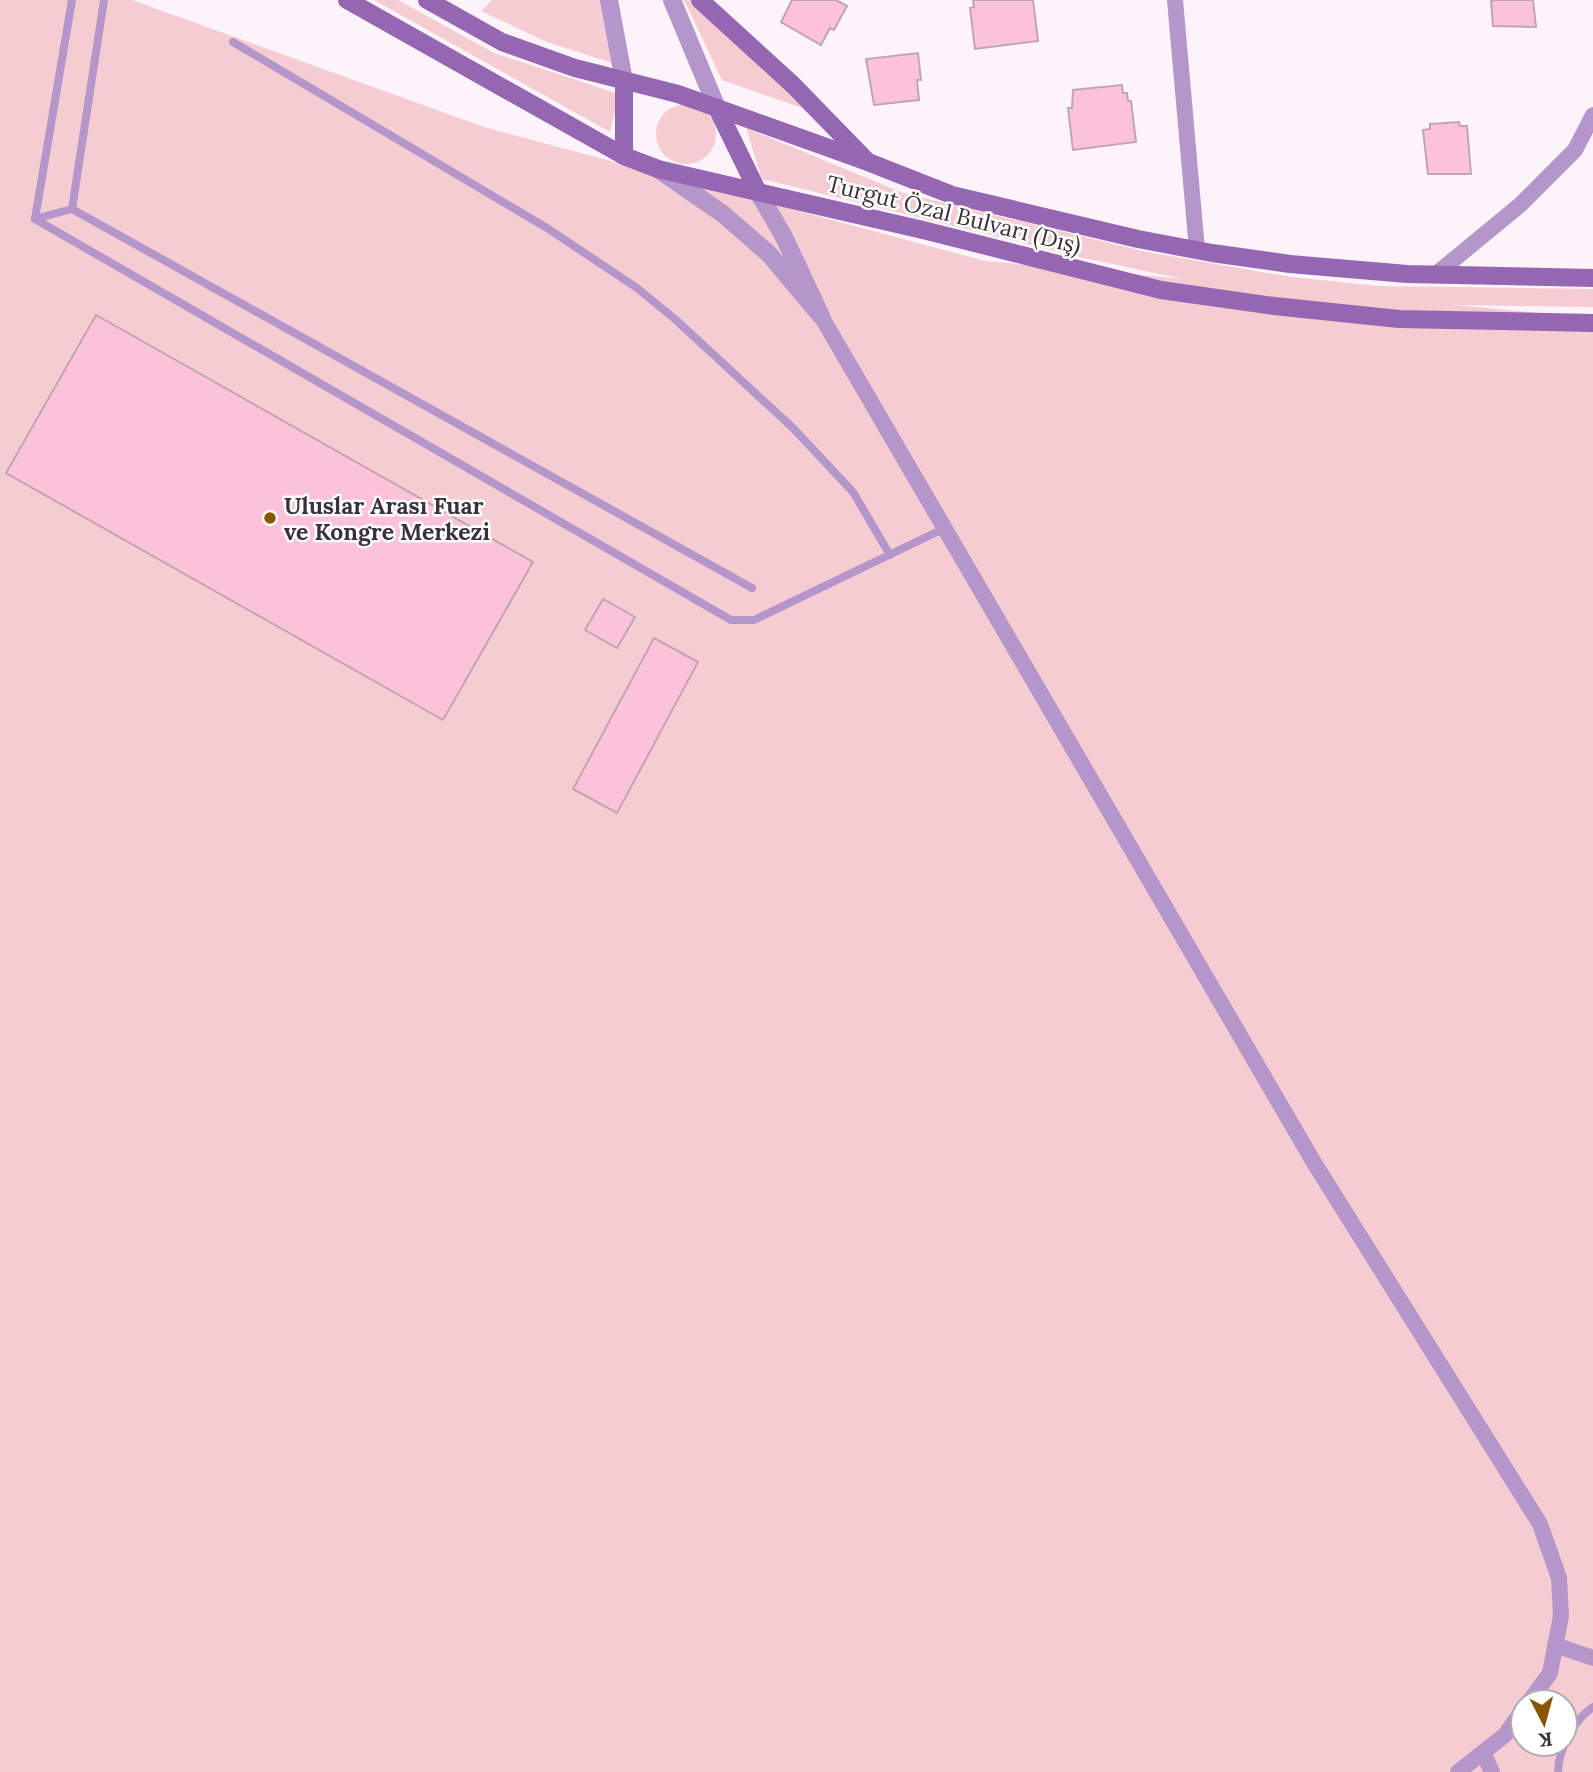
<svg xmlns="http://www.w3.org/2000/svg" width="1593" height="1772" viewBox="0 0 1593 1772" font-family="Lora,serif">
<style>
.green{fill:#f5ccd1;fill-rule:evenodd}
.building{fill:#fbc2da;stroke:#c1a5b0;stroke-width:2}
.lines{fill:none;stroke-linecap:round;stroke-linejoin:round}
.service{stroke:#b596ca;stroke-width:8}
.minor{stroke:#b596ca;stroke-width:16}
.tertiary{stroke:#b596ca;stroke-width:18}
.secondary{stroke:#9566b2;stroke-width:18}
.poi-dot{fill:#850;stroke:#fff;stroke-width:2.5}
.labels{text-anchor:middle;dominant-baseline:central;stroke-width:5;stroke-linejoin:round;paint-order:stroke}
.street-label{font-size:23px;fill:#3a3139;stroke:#fff}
.poi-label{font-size:23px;font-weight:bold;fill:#3a3139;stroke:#fff;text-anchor:start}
</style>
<rect width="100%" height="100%" fill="#fdf3fb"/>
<!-- green -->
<g class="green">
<path d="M0,0h132l352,127 501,134 198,18 -99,-21 -322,-79 -16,-51 157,65 244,59 144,25 88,9 214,3v18l-139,-2 139,13v1454h-1593zM1523,1702h42v42h-42z"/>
<polygon points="374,0 398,0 494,53 619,94 610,132"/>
<polygon points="492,0 601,0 612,63 547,42 481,11"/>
<polygon points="684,0 694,0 808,110 722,80"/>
<circle cx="686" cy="134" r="30"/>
</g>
<!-- building -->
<g class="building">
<polygon points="792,0 836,0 847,6 834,30 830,28 821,45 781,22"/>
<polygon points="973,0 1033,0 1038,41 975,49 970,8 974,7"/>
<polygon points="1491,0 1533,0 1536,27 1493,26"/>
<polygon points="918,53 921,80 917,80 919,100 874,105 866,59"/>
<polygon points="1122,85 1123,93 1127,93 1128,101 1131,101 1136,142 1073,150 1068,108 1072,108 1073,90"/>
<polygon points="1459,122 1460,126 1467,126 1471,174 1428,174 1423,130 1430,129 1430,124"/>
<polygon points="96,315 533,562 443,720 6,473"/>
<polygon points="603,599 635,617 617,648 585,630"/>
<polygon points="654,638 698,662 617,813 573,789"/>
</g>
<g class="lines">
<!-- service -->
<g class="service">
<polyline points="233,42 547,228 637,288 676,320 793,428 853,492 890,555"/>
<polyline points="72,209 104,0"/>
<polyline points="35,219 731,620 754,620 943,529"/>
<polyline points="35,219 72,209 752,588"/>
<polyline points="35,219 72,0"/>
<path d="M1558,1772c1,-24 15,-51 35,-65"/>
</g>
<!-- minor -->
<g class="minor">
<polyline points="1175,0 1197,250"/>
<polyline points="1435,275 1520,205 1575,150 1593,115"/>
<polyline points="821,316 1313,1161 1540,1524 1559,1578 1561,1616 1550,1673 1529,1702"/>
<polyline points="1555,1645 1593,1658"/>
<polyline points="1483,1753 1492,1772"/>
<polyline points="1458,1772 1505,1735 1523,1710"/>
</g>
<!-- tertiary -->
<g class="tertiary">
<polyline points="609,0 624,81"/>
<polyline points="672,0 717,108"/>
<polyline points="658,169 723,214 769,254 821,316 784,237 758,192"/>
</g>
<!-- secondary -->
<g class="secondary">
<polyline points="347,0 624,156 658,169 923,230 1161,290 1274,306 1399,319 1593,323"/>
<polyline points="427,0 502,42 575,68 678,94 868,162 952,195 1138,239 1212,253 1290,264 1407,274 1593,278"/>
<polyline points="700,0 793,85 866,160"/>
<polyline points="717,108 758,192"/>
<polyline points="624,156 624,81"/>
</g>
</g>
<!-- markers -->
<circle class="poi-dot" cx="270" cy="518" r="7"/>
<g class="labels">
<!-- street labels -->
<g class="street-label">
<text transform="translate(954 214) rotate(14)">Turgut Özal Bulvarı (Dış)</text>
</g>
<!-- poi labels -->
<g class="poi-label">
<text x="284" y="505">Uluslar Arası Fuar<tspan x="284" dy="26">ve Kongre Merkezi</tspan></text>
</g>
</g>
<!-- north arrow -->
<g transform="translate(1544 1723) rotate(174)"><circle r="33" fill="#ffffff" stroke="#b0adb0" stroke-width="2"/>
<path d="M0-5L12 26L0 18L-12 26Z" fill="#885500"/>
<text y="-10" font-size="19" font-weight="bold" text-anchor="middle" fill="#3a3139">K</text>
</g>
</svg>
